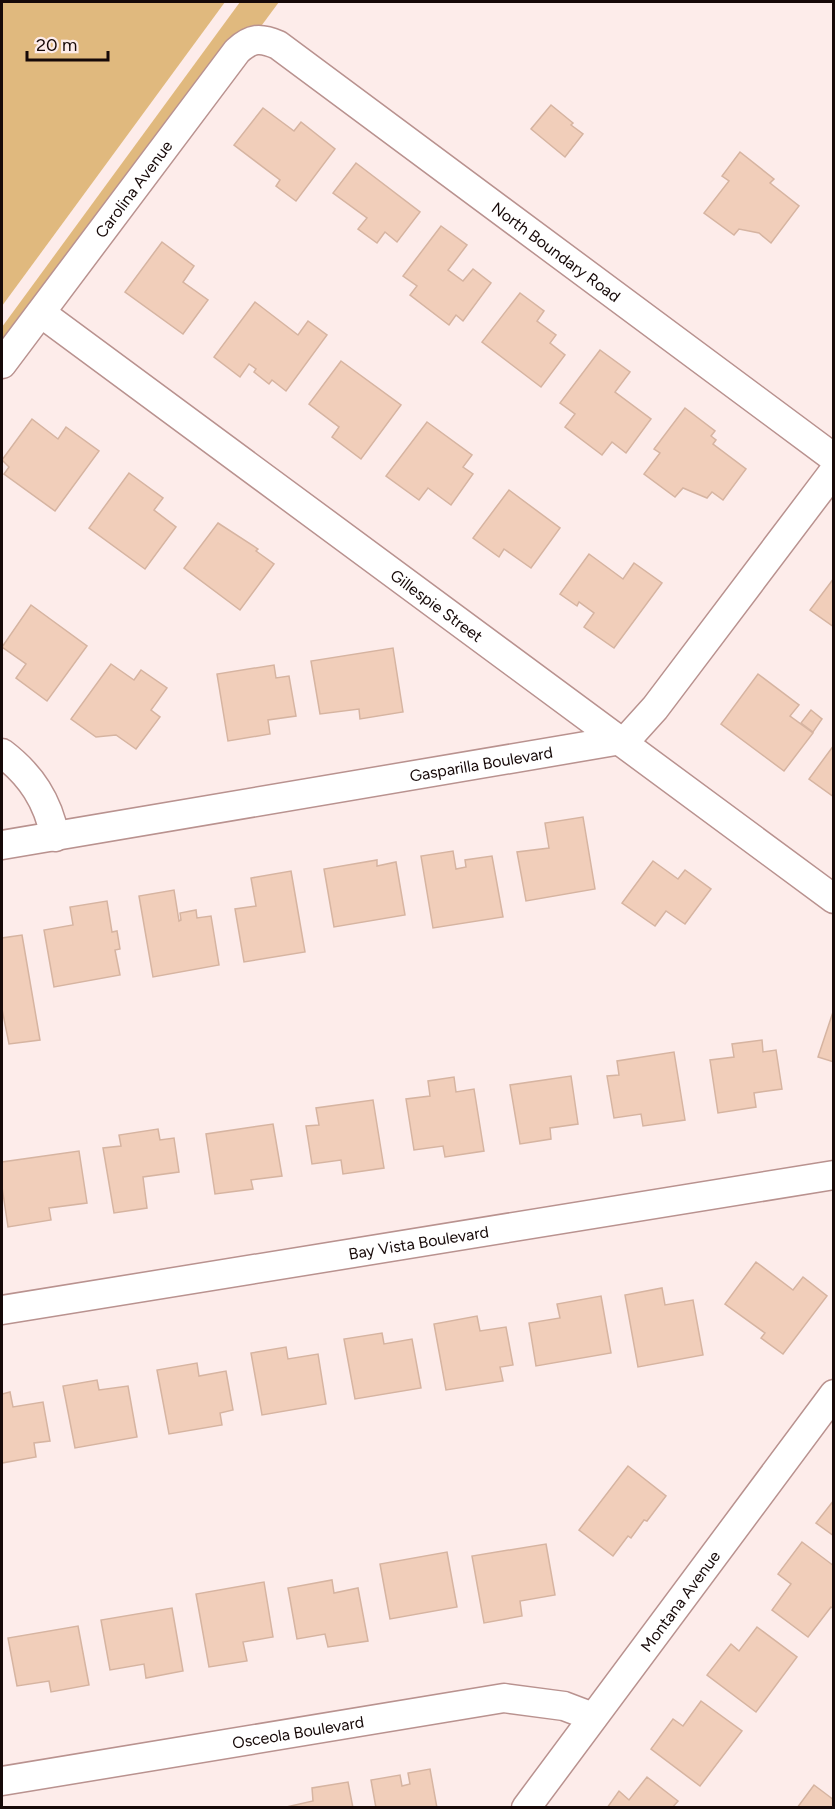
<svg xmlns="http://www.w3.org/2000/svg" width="835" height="1809" viewBox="0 0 835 1809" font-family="Figtree,sans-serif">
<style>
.green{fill:#e0b97e}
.building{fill:#f1ceba;stroke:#d6b4a1;stroke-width:1.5}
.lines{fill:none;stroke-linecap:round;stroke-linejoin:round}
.minor-casing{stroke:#b9928f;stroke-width:31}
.minor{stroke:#fff;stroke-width:28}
.labels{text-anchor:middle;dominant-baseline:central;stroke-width:6;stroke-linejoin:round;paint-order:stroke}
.street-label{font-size:16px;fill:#160908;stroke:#fdecea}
</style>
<rect width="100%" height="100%" fill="#fdecea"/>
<!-- green -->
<g class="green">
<polygon points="2,2 225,2 2,306"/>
<polygon points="240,2 279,2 2,375 2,327"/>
</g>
<!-- building -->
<g class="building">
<polygon points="551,105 573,123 571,125 583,134 565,157 531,129"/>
<polygon points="263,108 294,131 301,122 335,149 296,201 276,186 280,180 234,145"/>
<polygon points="740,152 774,179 770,183 799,206 771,243 759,233 739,229 734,235 704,213 729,181 722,176"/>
<polygon points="356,163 420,212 397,242 385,232 377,243 358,229 367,218 333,193"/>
<polygon points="441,226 467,245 448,270 463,281 473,269 491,283 463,321 456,315 449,325 410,295 417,286 403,276"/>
<polygon points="162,242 194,266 183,282 208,300 183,334 125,292"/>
<polygon points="520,293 544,311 537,321 556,335 550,343 565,355 541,387 482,342"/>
<polygon points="255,302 298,335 308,321 327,335 286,391 272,380 269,384 254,372 256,369 249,364 240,377 214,357"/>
<polygon points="600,350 630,372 615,392 651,419 626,453 612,442 602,455 565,427 575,414 560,403"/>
<polygon points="341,361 401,405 361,459 332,437 339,427 309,404"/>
<polygon points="685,408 715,431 711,436 716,440 713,444 746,469 723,500 712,492 707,498 683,488 675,497 644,474 660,453 654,449"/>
<polygon points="32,419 58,439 66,427 99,451 55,511 4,474 9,467 2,460"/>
<polygon points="427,422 472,455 463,467 473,474 451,505 428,488 419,500 386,476"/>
<polygon points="129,473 163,498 154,510 176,527 145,569 89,528"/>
<polygon points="509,490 560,528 531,568 504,549 499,557 473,538"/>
<polygon points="218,523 258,549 256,551 274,564 240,610 184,568"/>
<polygon points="589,554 623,579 634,563 662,583 614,648 584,627 594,613 579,602 577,606 560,594"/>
<polygon points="834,578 834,627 810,610"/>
<polygon points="31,605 87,646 47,701 16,678 26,664 2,647"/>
<polygon points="393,648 403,712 360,719 359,709 320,714 311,661"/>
<polygon points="111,664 134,680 141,670 167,688 151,710 160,717 136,749 116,735 96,737 71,719"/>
<polygon points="274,665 276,678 289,676 296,716 268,720 270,734 228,741 217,674"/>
<polygon points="758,674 799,705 790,716 813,733 784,771 721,724"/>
<polygon points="811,710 822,719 813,732 801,723"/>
<polygon points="834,745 834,797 809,779"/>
<polygon points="583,817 595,889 526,901 517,852 549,848 545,823"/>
<polygon points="453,851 456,869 466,867 465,860 492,856 503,917 433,928 421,856"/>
<polygon points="377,860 377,866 396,862 405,915 334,927 324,869"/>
<polygon points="653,861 678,879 685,870 711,889 685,924 666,911 655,926 622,903"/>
<polygon points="291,871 305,952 244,962 235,909 256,906 251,878"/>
<polygon points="174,890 179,921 181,920 180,913 196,910 197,918 211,916 219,965 153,977 139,896"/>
<polygon points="107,901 112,932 117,931 120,949 115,950 120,975 54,987 44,930 73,925 70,907"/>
<polygon points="22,935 40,1040 9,1044 2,1009 2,938"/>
<polygon points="834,1009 834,1062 818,1057"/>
<polygon points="762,1040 763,1052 776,1050 782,1089 754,1093 756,1107 718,1113 710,1060 734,1057 732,1044"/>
<polygon points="674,1052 685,1120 643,1126 641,1114 614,1118 607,1076 619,1075 617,1061"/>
<polygon points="571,1076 578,1124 550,1128 551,1139 520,1144 510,1085"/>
<polygon points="454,1077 456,1092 474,1089 484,1151 445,1157 443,1146 414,1150 406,1099 430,1096 428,1081"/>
<polygon points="373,1100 384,1168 343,1174 341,1160 312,1164 306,1126 319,1125 316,1108"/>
<polygon points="273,1124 282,1176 251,1180 253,1189 215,1194 206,1134"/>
<polygon points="158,1129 160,1140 174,1138 179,1172 143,1177 147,1208 114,1213 103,1148 121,1146 119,1135"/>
<polygon points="79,1151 87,1203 49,1208 51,1220 8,1227 2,1187 2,1162"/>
<polygon points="756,1262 793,1290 803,1277 827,1296 783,1354 761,1338 765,1333 725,1304"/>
<polygon points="662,1288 665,1305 693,1300 703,1355 638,1367 625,1295"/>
<polygon points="601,1296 611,1353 536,1366 529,1323 560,1318 557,1304"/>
<polygon points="477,1316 480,1331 506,1327 513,1365 500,1367 503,1381 446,1390 434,1324"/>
<polygon points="382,1333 384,1344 412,1339 421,1388 355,1399 344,1339"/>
<polygon points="286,1347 288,1359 318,1354 326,1404 262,1415 251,1353"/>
<polygon points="197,1363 199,1376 226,1371 233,1410 220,1413 222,1425 169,1434 157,1370"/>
<polygon points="97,1380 99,1390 128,1386 137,1437 75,1448 63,1386"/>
<polygon points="10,1392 13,1407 43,1402 50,1441 34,1443 36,1457 2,1463 2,1394"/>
<polygon points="628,1466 666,1496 647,1521 644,1520 631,1538 628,1536 613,1556 579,1530"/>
<polygon points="834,1500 834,1536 816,1523"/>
<polygon points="802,1542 834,1566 834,1609 831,1607 808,1637 772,1610 791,1584 778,1574"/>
<polygon points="546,1544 555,1595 520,1601 522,1616 484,1623 472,1556"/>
<polygon points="447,1552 457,1607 390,1619 380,1564"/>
<polygon points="332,1580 334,1593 358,1588 368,1641 328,1647 325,1634 297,1639 288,1588"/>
<polygon points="264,1582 273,1637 243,1642 247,1661 209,1667 196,1594"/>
<polygon points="172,1608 183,1671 146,1678 144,1664 110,1670 101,1620"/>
<polygon points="78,1626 89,1685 51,1692 49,1681 17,1686 8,1638"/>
<polygon points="757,1627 797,1657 756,1712 707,1675 731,1644 739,1651"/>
<polygon points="701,1701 742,1731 700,1786 651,1749 673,1719 683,1726"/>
<polygon points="430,1769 437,1808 376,1808 371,1780 400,1775 402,1786 410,1784 408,1773"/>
<polygon points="647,1777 678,1801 672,1808 607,1808 619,1791 629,1800"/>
<polygon points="348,1782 353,1808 282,1808 313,1801 312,1788"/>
<polygon points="814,1785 834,1800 834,1808 797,1808"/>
</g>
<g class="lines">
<defs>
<g id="minor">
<path id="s1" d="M41,313l793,586"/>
<path id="s2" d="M2,364l235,-313c14,-13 23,-14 41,-6l556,413"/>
<path d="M2,753c29,22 46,48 53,84"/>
<path id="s3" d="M2,845l625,-106 28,-31 179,-237"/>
<path id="s4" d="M2,1310l832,-135"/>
<path id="s5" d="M2,1781l502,-83 60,8 29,11"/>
<path id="s6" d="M526,1808l308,-414"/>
</g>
</defs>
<!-- minor casing -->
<use href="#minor" class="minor-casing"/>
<!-- minor -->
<use href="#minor" class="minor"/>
</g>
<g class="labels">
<!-- street labels -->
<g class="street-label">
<text stroke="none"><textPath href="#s2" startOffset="219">Carolina Avenue</textPath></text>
<text stroke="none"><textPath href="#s2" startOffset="783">North Boundary Road</textPath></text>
<text stroke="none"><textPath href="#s1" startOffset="492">Gillespie Street</textPath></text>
<text stroke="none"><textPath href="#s3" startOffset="486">Gasparilla Boulevard</textPath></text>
<text stroke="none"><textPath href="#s4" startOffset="422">Bay Vista Boulevard</textPath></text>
<text stroke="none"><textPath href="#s6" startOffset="258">Montana Avenue</textPath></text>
<text stroke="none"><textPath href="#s5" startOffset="300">Osceola Boulevard</textPath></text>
</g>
</g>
<!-- border -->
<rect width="835" height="1809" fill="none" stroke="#160908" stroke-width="6"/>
<!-- scale -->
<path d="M27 51v9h81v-9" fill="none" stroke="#160908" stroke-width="3"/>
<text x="36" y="51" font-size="18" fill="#160908" stroke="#fdecea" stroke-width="4.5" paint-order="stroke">20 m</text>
</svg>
